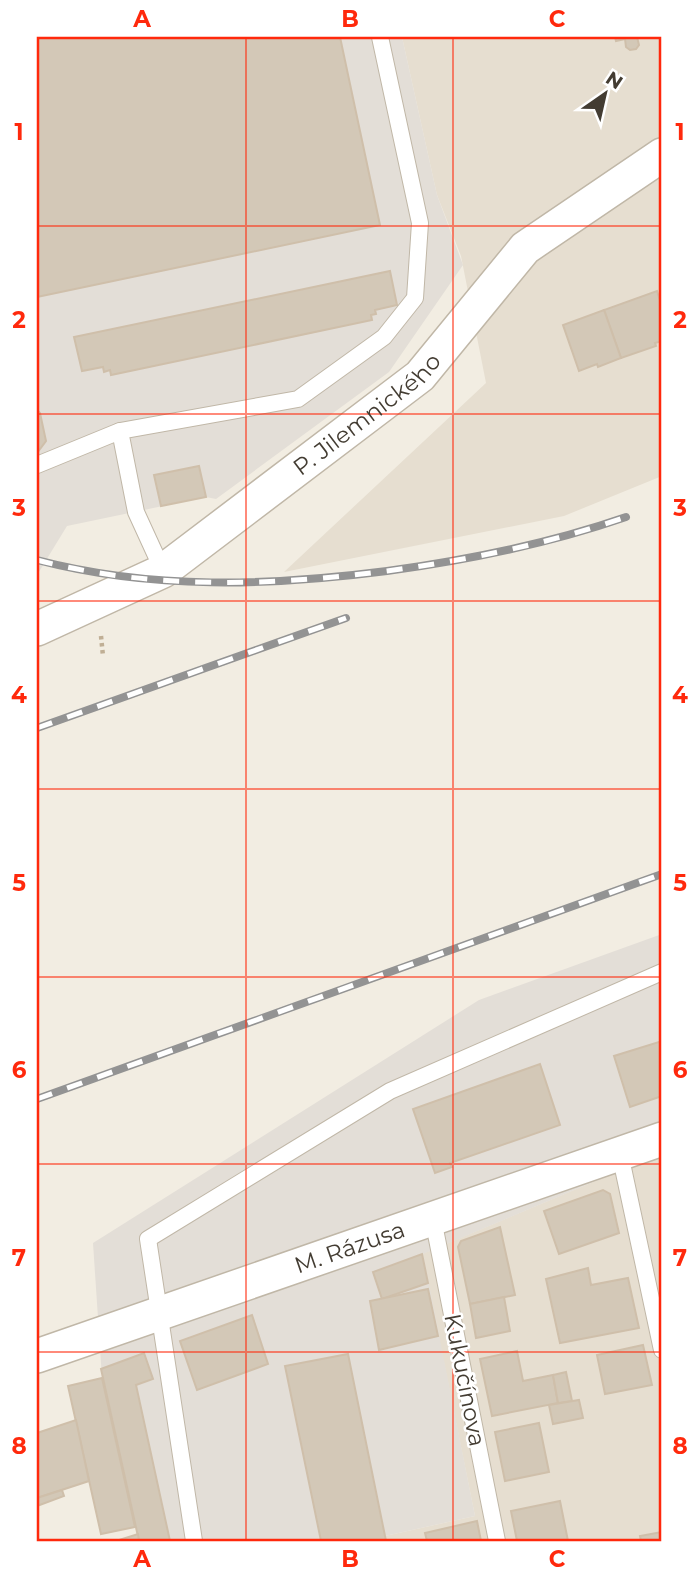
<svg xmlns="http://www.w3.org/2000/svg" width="699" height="1578" viewBox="0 0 699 1578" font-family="Montserrat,sans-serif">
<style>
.residential{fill:#e6ded0}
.industrial{fill:#e3ded7}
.building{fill:#d3c8b7;stroke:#cfbfaa;stroke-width:2}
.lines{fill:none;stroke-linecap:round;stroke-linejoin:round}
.lane-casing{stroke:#c0b7a7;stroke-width:18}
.street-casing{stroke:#c0b7a7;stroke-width:36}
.path{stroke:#c0af95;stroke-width:4.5;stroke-dasharray:3.5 3.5;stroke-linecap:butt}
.lane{stroke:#fff;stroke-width:16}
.street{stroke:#fff;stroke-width:33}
.rail-casing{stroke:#939393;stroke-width:8}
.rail{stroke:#fff;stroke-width:5;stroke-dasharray:16;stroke-linecap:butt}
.grid{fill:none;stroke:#ff290c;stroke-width:2;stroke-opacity:0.55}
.labels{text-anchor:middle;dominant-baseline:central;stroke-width:5;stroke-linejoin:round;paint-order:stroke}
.street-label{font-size:23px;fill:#433c32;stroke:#fff}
.neatline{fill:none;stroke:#ff290c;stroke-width:2.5}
.grid-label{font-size:23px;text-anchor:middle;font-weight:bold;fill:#ff290c}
</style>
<rect width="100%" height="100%" fill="#f2ede2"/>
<!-- residential -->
<g class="residential">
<polygon points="402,37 662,37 662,476 564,516 284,572 486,383 461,256 437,195"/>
<polygon points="662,1153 662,1541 386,1541 385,1536 475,1516 422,1254"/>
</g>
<!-- industrial -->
<g class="industrial">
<polygon points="37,37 402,37 437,195 463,265 389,372 216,499 206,497 67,526 37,575"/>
<polygon points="662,934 662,1153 423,1254 475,1516 385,1536 386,1541 139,1541 102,1378 93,1243 479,1000"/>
</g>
<!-- building -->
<g class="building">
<polygon points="37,37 340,37 380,225 37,297"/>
<polygon points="615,37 637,37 639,45 636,49 630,50 626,47 625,39 616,41"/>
<polygon points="390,271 397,305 375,310 376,314 371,315 372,320 111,375 110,370 104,372 103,367 82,371 74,337"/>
<polygon points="657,291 662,307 662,341 655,343 656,346 621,358 604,310"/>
<polygon points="604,310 621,358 598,367 597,364 579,371 563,325"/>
<polygon points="37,410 40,413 46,441 37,453"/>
<polygon points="199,466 206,497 161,506 154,475"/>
<polygon points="662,1041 662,1096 630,1107 614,1056"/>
<polygon points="540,1064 560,1125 450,1163 452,1167 435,1173 413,1109"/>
<polygon points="603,1190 610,1194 619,1233 559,1254 544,1211"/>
<polygon points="500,1227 515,1295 470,1304 458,1247 461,1241"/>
<polygon points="422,1254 428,1283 382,1299 373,1272"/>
<polygon points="588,1268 591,1285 628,1278 639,1328 560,1343 546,1279"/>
<polygon points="428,1289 438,1336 379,1350 370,1301"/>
<polygon points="504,1297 510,1331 476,1338 470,1304"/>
<polygon points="252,1315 268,1364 197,1390 180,1341"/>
<polygon points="643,1345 652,1385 605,1394 597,1355"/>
<polygon points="517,1351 523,1381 553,1375 558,1403 492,1416 480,1359"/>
<polygon points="144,1353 153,1379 136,1385 170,1541 139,1541 101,1369"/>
<polygon points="348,1354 385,1536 386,1541 321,1541 285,1366"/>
<polygon points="566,1372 572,1401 558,1403 553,1375"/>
<polygon points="102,1378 135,1527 101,1534 68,1386"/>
<polygon points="579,1400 583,1418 553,1424 549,1405"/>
<polygon points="76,1420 89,1481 37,1498 37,1433"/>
<polygon points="539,1423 549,1472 505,1481 495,1432"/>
<polygon points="62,1490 64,1496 37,1506 37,1498"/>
<polygon points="560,1501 568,1541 517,1541 511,1511"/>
<polygon points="477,1521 481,1541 427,1541 425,1533"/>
<polygon points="662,1532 662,1541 641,1541 640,1536"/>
<polygon points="138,1534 139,1541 116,1541"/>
</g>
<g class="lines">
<defs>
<g id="lane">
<polyline points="37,465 120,431"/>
<polyline points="163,571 136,512 120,431 298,399 384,337 415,298 420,223 380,37"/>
<polyline points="620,1154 662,1350"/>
<polyline points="433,1219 497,1541"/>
<polyline points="194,1541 148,1239 390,1091 662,972"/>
</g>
<g id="street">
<path id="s1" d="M37,629l126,-58 257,-195 105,-128 137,-93"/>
<path id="s2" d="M37,1356l625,-217"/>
</g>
</defs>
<!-- lane casing -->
<use href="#lane" class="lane-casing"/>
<!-- street casing -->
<use href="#street" class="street-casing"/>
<!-- path -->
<polyline class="path" points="101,636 103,656"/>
<!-- lane -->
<use href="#lane" class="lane"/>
<!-- street -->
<use href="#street" class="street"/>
<defs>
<g id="rail">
<path d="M37,560c115,30 233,26 350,11 81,-11 161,-27 239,-54"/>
<polyline points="37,728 346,618"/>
<polyline points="37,1099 662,874"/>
</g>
</defs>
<!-- rail casing -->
<use href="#rail" class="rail-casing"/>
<!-- rail -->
<use href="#rail" class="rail"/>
</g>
<!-- grid -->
<path class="grid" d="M246,37v1504M453,37v1504M37,226h625M37,414h625M37,601h625M37,789h625M37,977h625M37,1164h625M37,1352h625"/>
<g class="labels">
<!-- street labels -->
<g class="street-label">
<text stroke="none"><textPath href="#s1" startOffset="396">P. Jilemnického</textPath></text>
<text stroke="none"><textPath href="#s2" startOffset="331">M. Rázusa</textPath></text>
<text transform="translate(465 1380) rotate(79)">Kukučínova</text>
</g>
</g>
<!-- border -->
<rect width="699" height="1578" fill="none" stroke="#ffffff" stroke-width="77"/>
<!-- north arrow -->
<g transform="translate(605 94) rotate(34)" stroke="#ffffff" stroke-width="5" paint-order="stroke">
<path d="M0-5L12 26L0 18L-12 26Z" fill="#433c32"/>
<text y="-10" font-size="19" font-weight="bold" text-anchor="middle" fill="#433c32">N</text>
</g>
<rect x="38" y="38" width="622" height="1502" class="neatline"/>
<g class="grid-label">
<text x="142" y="27">A</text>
<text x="350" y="27">B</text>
<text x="557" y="27">C</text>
<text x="19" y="140">1</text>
<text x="680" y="140">1</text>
<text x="19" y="328">2</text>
<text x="680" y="328">2</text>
<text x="19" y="516">3</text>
<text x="680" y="516">3</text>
<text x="19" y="703">4</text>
<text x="680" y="703">4</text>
<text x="19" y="891">5</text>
<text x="680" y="891">5</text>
<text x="19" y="1078">6</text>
<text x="680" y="1078">6</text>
<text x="19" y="1266">7</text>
<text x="680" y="1266">7</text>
<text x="19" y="1454">8</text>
<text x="680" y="1454">8</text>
<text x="142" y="1567">A</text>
<text x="350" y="1567">B</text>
<text x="557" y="1567">C</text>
</g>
</svg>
